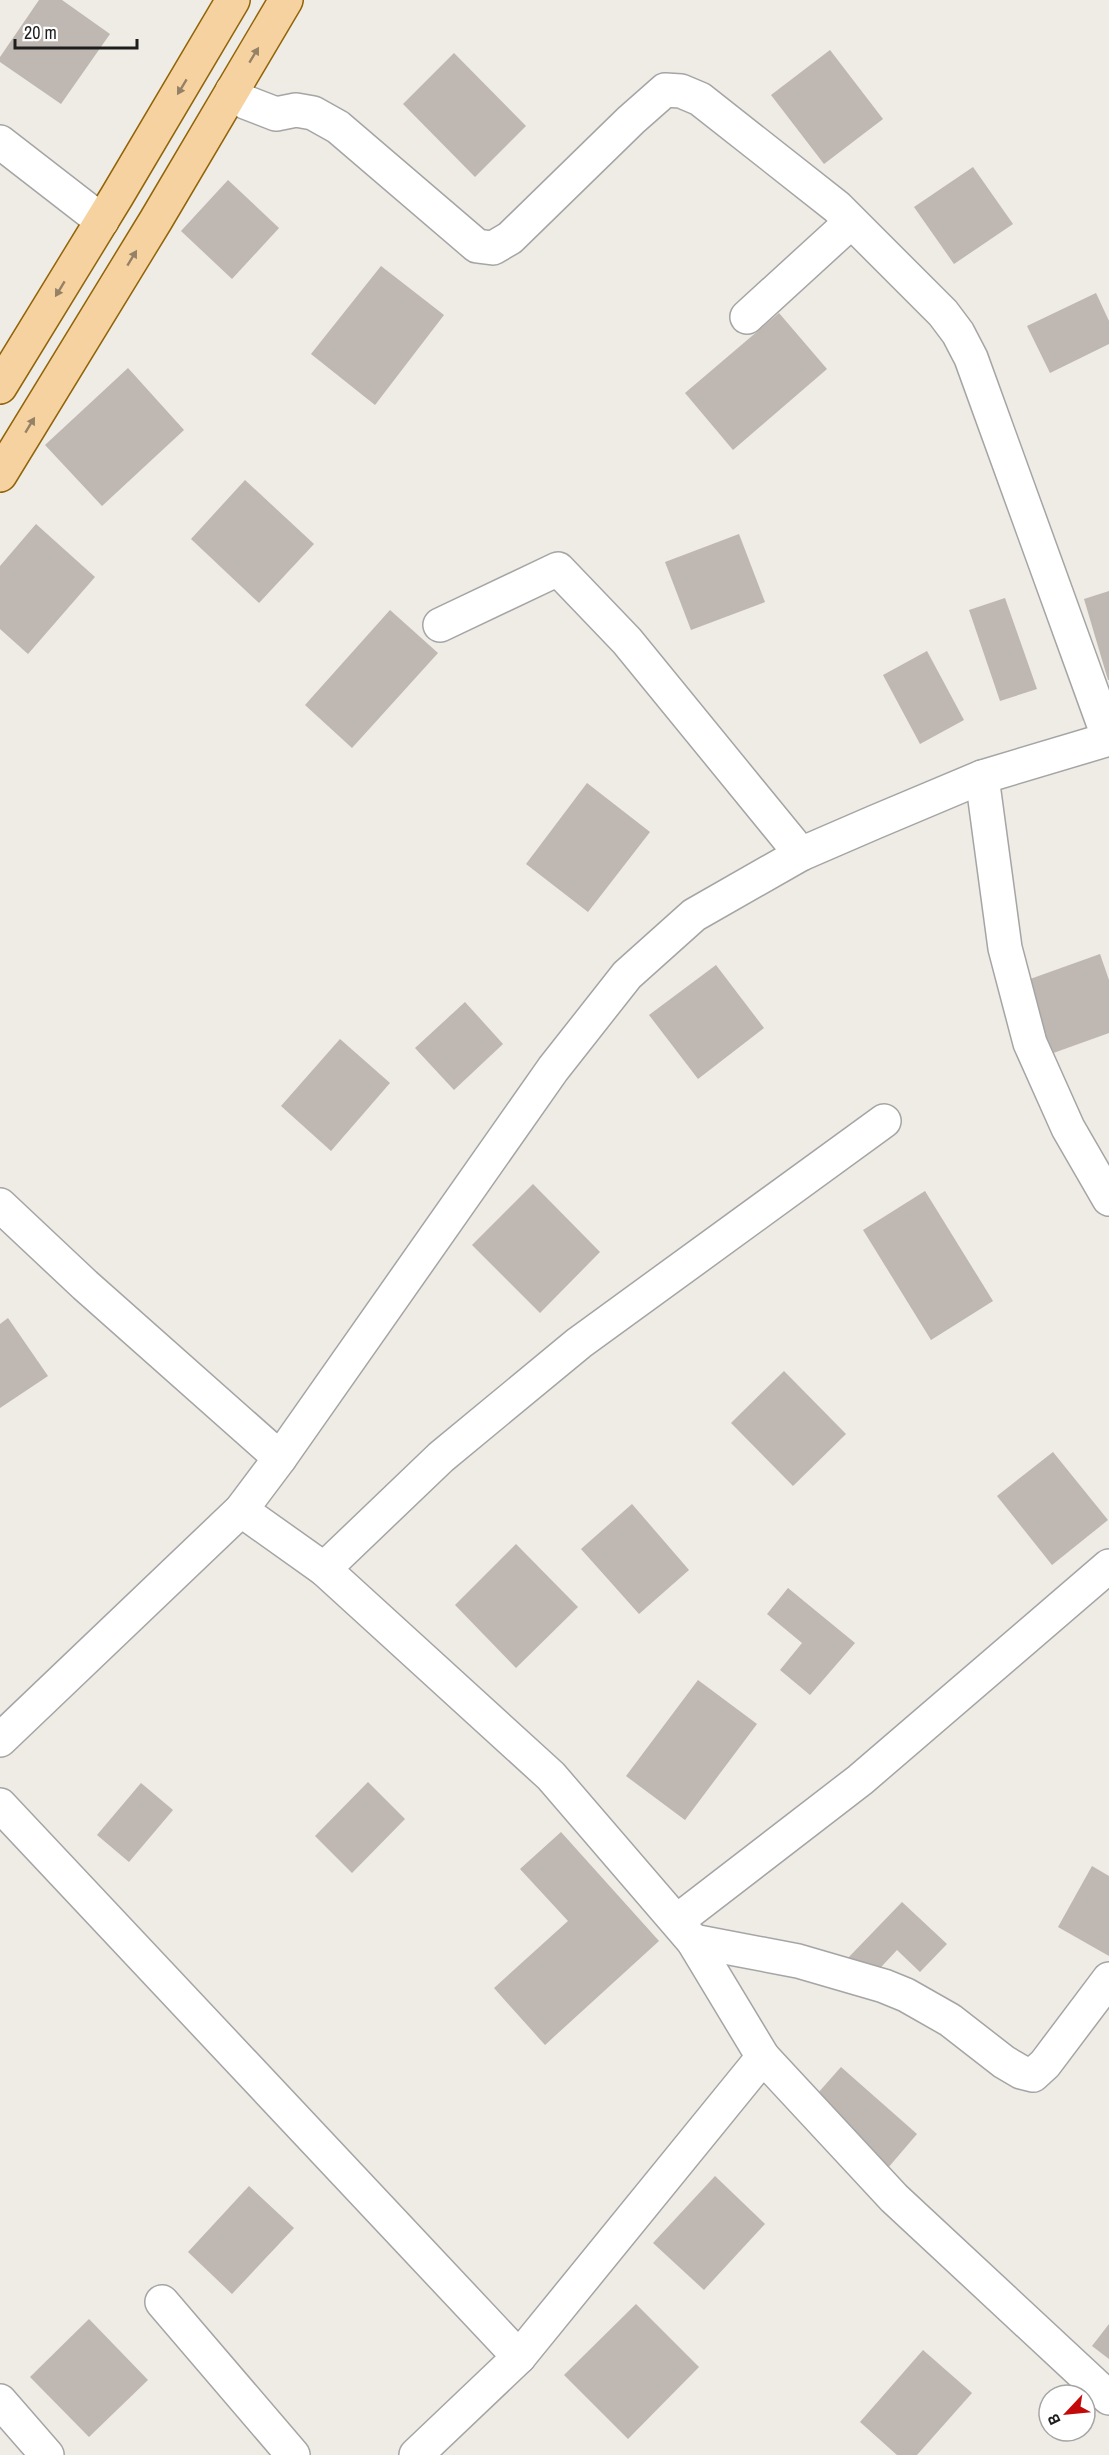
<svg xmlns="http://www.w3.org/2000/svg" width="1109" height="2455" viewBox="0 0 1109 2455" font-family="'Archivo Narrow',sans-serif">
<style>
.building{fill:#bfb7b1}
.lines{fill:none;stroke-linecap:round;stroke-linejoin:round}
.minor-casing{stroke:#a5a5a5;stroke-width:36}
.major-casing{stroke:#916407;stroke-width:36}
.minor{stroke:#fff;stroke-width:33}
.major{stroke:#f7d2a1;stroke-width:33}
.oneway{fill:#958166}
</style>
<rect width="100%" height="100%" fill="#efebe5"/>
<!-- building -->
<g class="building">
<polygon points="39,0 62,0 110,34 61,104 0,62 0,57"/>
<polygon points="830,50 883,119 824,164 771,95"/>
<polygon points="454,53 526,126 475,177 403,104"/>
<polygon points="973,167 1013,224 954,264 914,207"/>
<polygon points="228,180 279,228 232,279 181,231"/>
<polygon points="381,266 444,315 375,405 311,354"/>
<polygon points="1096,293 1109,321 1109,344 1050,373 1027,326"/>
<polygon points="779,313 827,369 733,450 685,393"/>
<polygon points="128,368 184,430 102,506 45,445"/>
<polygon points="245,480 314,544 259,603 191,539"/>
<polygon points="36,524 95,577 28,654 0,629 0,566"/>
<polygon points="739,534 765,602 691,630 665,562"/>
<polygon points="1109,591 1109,680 1108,680 1084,599"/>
<polygon points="1005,598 1037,689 1000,701 969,610"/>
<polygon points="390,610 438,653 352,748 305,705"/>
<polygon points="927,651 964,720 920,744 883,675"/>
<polygon points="587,783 650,832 588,912 526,864"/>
<polygon points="1100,954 1109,980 1109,1033 1045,1056 1019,983"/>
<polygon points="716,965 764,1028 698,1079 649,1015"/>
<polygon points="465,1002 503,1044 454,1090 415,1048"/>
<polygon points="340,1039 390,1083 331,1151 281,1106"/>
<polygon points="533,1184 600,1252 540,1313 472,1245"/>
<polygon points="925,1191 993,1301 931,1340 863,1230"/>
<polygon points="8,1318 48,1376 0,1408 0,1324"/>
<polygon points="784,1371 846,1434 793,1486 731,1423"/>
<polygon points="1053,1452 1108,1520 1052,1565 997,1496"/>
<polygon points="632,1504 689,1570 639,1614 581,1549"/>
<polygon points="516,1544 578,1607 516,1668 455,1605"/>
<polygon points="788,1588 855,1643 810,1695 780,1670 802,1643 767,1614"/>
<polygon points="698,1680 757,1724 685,1820 626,1776"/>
<polygon points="368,1782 405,1819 352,1873 315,1836"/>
<polygon points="141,1783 173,1810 129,1862 97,1835"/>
<polygon points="561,1832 659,1941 545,2045 494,1988 568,1921 520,1869"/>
<polygon points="1092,1866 1109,1876 1109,1956 1058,1927"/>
<polygon points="902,1902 947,1944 920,1972 897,1950 869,1980 847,1959"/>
<polygon points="841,2067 917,2134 887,2169 810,2102"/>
<polygon points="715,2176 765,2224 704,2290 653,2243"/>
<polygon points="249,2186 294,2228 232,2294 188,2252"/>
<polygon points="636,2304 699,2367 628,2439 564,2375"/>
<polygon points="89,2319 148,2380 89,2437 30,2377"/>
<polygon points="1109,2324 1109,2359 1092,2346"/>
<polygon points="923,2350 972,2393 917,2455 897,2455 860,2422"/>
</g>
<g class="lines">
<defs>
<g id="minor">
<polyline points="232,91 245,102 276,114 296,110 313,113 338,127 477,246 493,248 510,238 631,120 665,90 681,91 700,99 837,207 943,313 958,333 971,358 1109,739"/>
<polyline points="0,142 102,221"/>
<polyline points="747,317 851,222"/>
<polyline points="440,625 558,569 627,641 801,854"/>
<polyline points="982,777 1005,948 1030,1043 1068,1128 1109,1199"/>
<polyline points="0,1205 85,1285 280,1458"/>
<polyline points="241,1510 324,1569 551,1776 693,1941 763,2057 894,2198 1109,2398"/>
<polyline points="324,1569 441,1457 579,1343 884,1121"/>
<polyline points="0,1740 241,1510 280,1458 553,1069 627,975 694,915 801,854 875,822 982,777 1109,739"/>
<polyline points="0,1805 519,2357"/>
<polyline points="677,1921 860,1780 1109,1566"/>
<polyline points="693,1941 798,1961 884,1986 906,1995 950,2020 1004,2062 1021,2072 1033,2075 1045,2064 1109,1979"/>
<polyline points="162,2302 293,2455"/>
<polyline points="0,2401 47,2455"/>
<polyline points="416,2455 519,2357 763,2057"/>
</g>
<g id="major">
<polyline points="0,387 117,196 233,0"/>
<polyline points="0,475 156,220 286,0"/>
</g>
</defs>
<!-- minor casing -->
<use href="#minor" class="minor-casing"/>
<!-- major casing -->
<use href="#major" class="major-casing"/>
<!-- minor -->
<use href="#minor" class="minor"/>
<!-- major -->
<use href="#major" class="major"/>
</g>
<!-- one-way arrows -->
<defs><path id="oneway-solid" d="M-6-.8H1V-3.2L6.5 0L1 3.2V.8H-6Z" transform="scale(1.5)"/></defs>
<g class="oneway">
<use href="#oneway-solid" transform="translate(254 55) rotate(-59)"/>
<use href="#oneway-solid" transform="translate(182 87) rotate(121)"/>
<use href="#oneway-solid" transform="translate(132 258) rotate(-59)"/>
<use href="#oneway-solid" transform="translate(60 289) rotate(121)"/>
<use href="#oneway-solid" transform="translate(30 425) rotate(-59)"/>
</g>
<!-- north arrow -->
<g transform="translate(1067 2413) rotate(244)"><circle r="28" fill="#ffffff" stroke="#a5a5a5" stroke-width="1.5"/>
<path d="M0-4.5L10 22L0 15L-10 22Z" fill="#c30a0a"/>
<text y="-9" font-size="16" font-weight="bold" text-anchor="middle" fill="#1e1e1e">B</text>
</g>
<!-- scale -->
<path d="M15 39v9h122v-9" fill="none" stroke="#1e1e1e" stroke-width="3"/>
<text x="24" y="39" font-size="18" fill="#1e1e1e" stroke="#ffffff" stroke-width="4.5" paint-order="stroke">20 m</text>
</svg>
